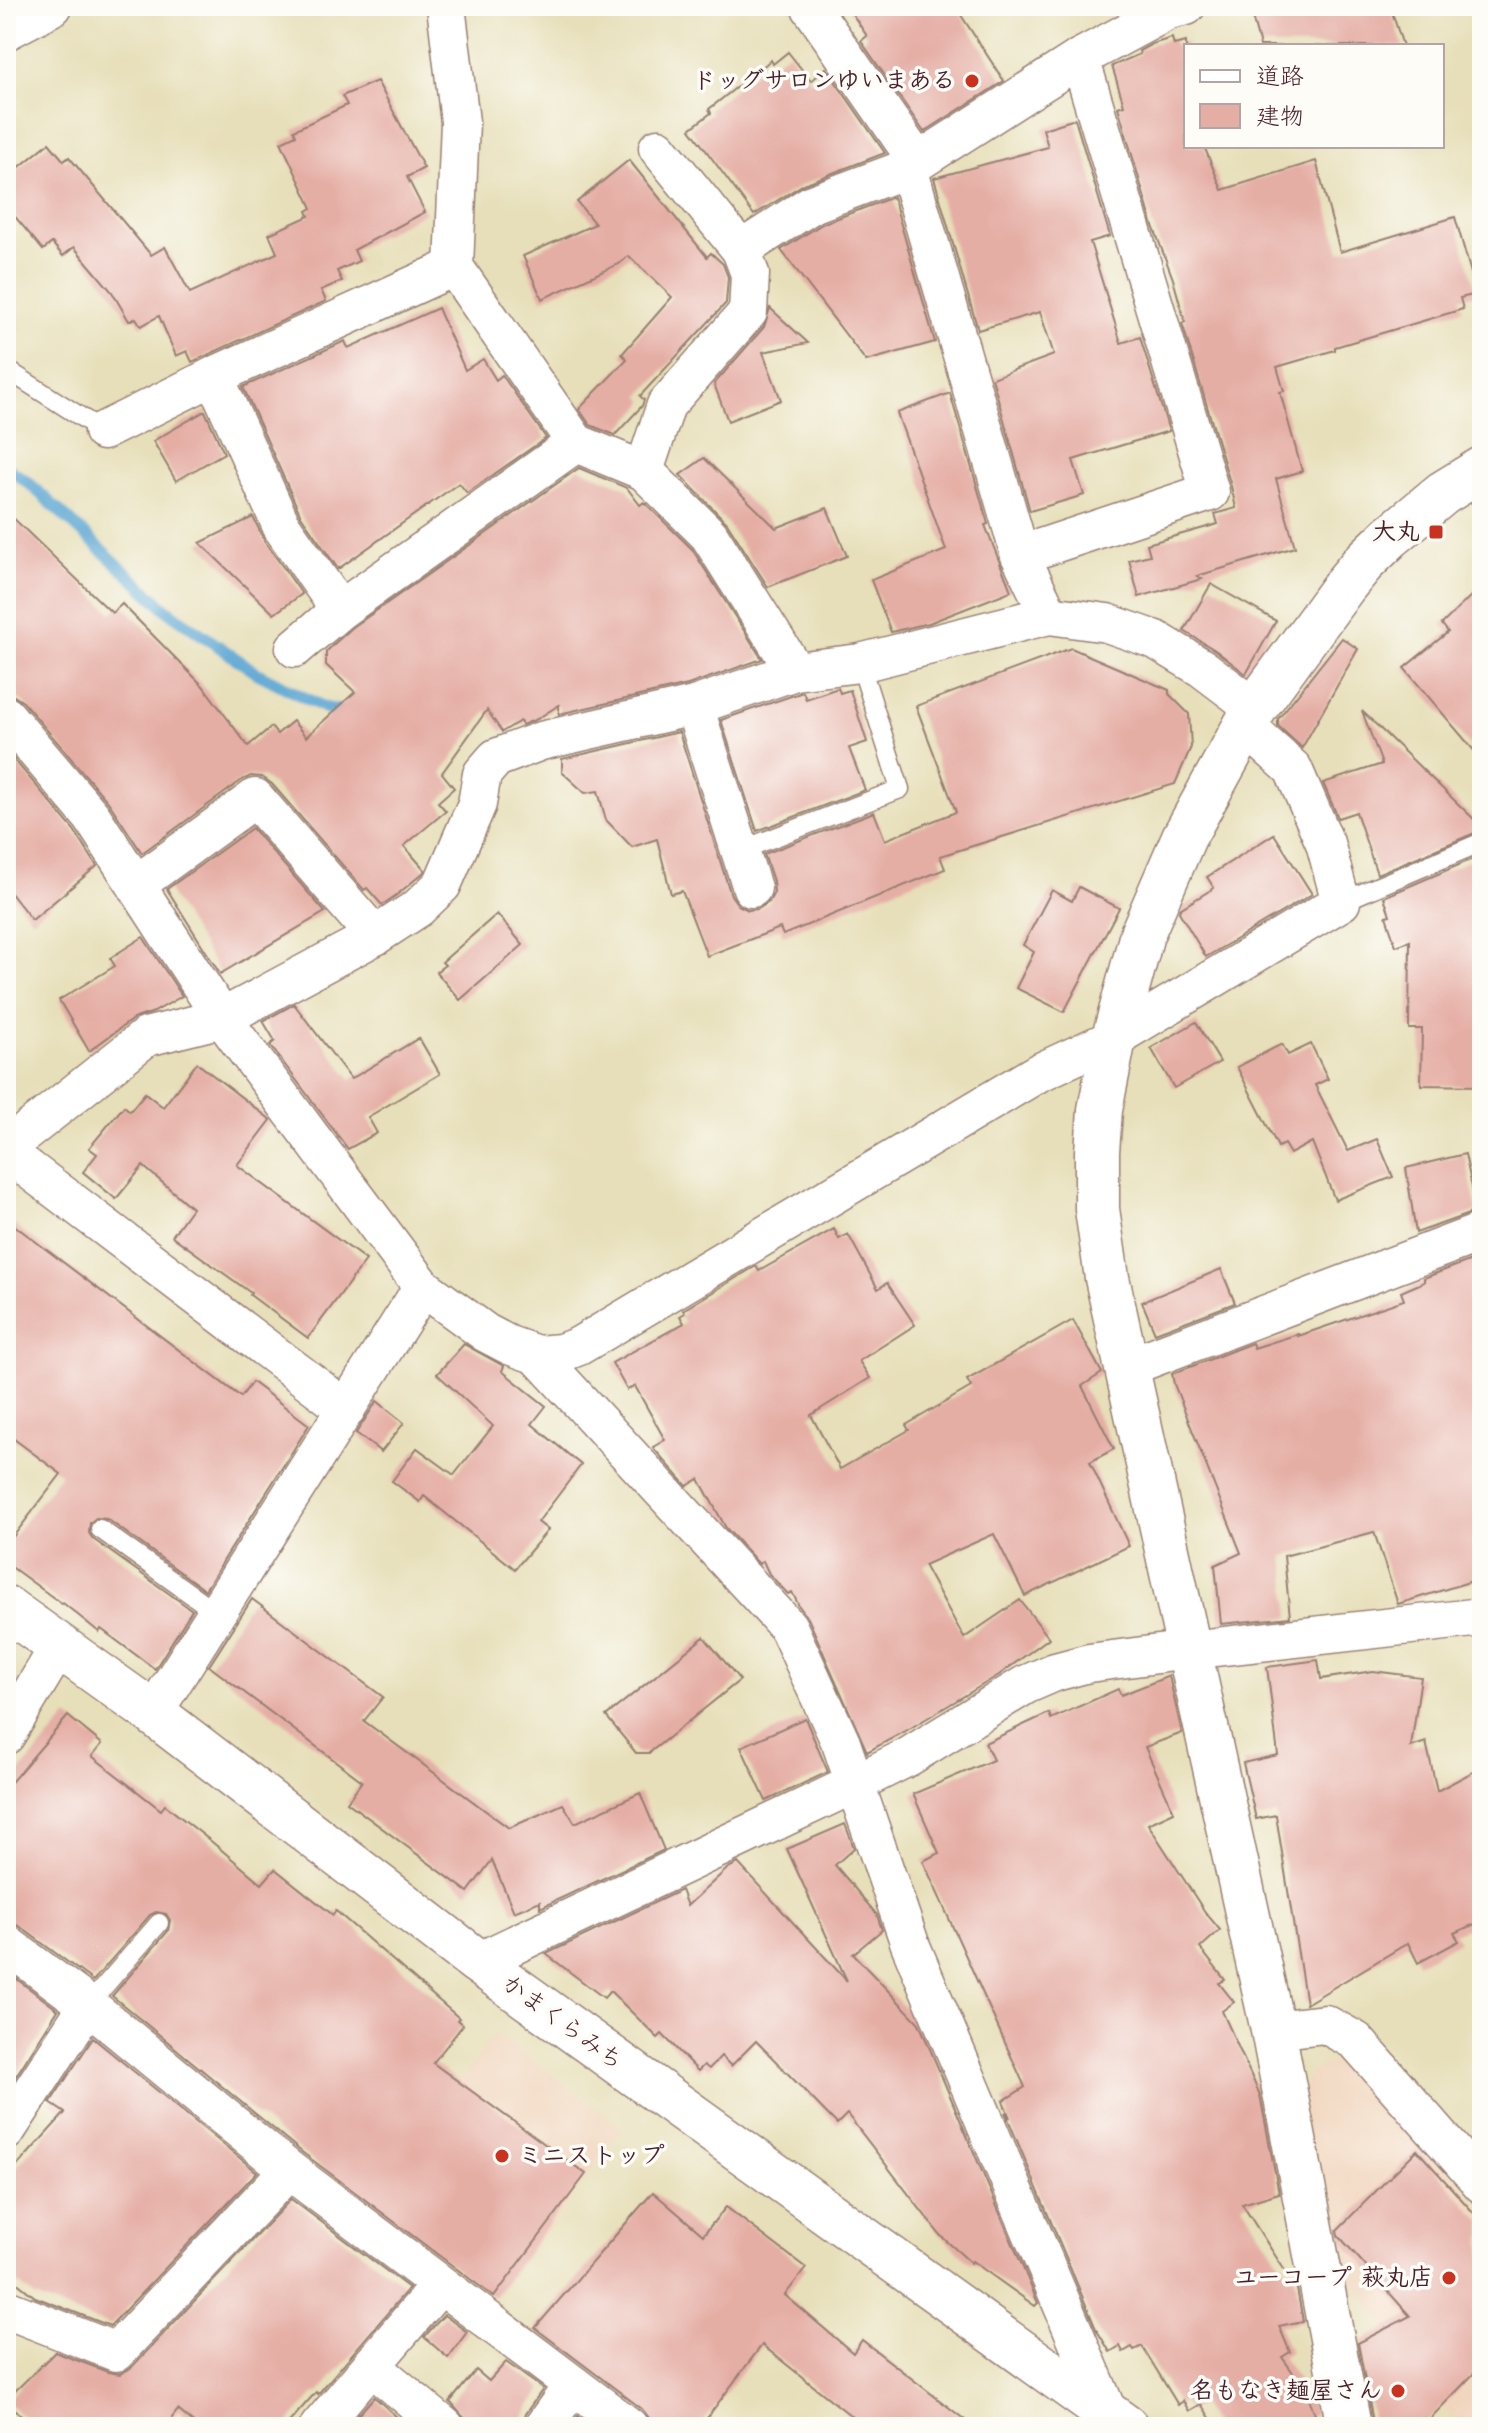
<svg xmlns="http://www.w3.org/2000/svg" width="1488" height="2433" viewBox="0 0 1488 2433" font-family="Kalam,'Klee One',sans-serif">
<style>
.built{fill:#f1d5bd}
.lines{fill:none;stroke-linecap:round;stroke-linejoin:round}
.stream{stroke:#5aa5d2;stroke-width:12}
.building{fill:#e5aea5}
.lane-casing{stroke:#987f72;stroke-width:21}
.street-casing{stroke:#987f72;stroke-width:41}
.secondary-casing{stroke:#987f72;stroke-width:47}
.lane{stroke:#fff;stroke-width:18}
.street{stroke:#fff;stroke-width:38}
.secondary{stroke:#fff;stroke-width:44}
.poi-dot{fill:#c8321e;stroke:#fdfcf7;stroke-width:3}
.labels{text-anchor:middle;dominant-baseline:central;stroke-width:7;stroke-linejoin:round;paint-order:stroke}
.poi-label{font-size:24px;font-weight:bold;fill:#4a1f2b;stroke:#fdfcf7;text-anchor:end}
.street-label{font-size:24px;fill:#4a1f2b;stroke:#fdfcf7}
</style>
<rect width="100%" height="100%" fill="#fdfcf7"/>
<filter id="ink" filterUnits="userSpaceOnUse"><feTurbulence type="fractalNoise" baseFrequency=".0125" numOctaves="2"/><feDisplacementMap in="SourceGraphic" scale="16" xChannelSelector="R" yChannelSelector="G"/><feConvolveMatrix kernelMatrix="1 2 1 2 8 2 1 2 1" color-interpolation-filters="sRGB"/></filter>
<filter id="wash" filterUnits="userSpaceOnUse"><feTurbulence type="fractalNoise" baseFrequency=".006" numOctaves="4" result="noise"/><feDisplacementMap in="SourceGraphic" scale="32" xChannelSelector="R" yChannelSelector="G"/><feGaussianBlur stdDeviation="1.8" result="paint"/><feColorMatrix in="noise" values="0 0 0 0 0 0 0 0 0 0 0 0 0 0 0 0 0 1.4 0 .05"/><feComposite in="paint" operator="in"/></filter>
<g filter="url(#wash)">
<rect width="100%" height="100%" fill="#e7dfb9"/>
<!-- built -->
<g class="built">
<polygon points="496,2033 623,2128 545,2233 417,2138"/>
<polygon points="1353,2059 1482,2209 1482,2427 1458,2427 1328,2248 1298,2093 1310,2073 1329,2063"/>
</g>
<g class="lines">
<!-- stream -->
<polyline class="stream" points="6,467 30,484 168,611 257,673 325,708 352,713"/>
</g>
<g id="blocks">
<!-- building -->
<g class="building">
<polygon points="847,6 955,6 1004,81 924,132 861,41 867,36"/>
<polygon points="1249,6 1390,6 1403,46 1260,46"/>
<polygon points="1172,38 1174,45 1186,42 1186,146 1204,146 1222,190 1316,161 1340,252 1455,217 1477,294 1460,298 1463,309 1335,347 1335,350 1277,367 1284,391 1280,392 1302,471 1276,479 1295,547 1197,576 1202,579 1139,597 1129,560 1150,555 1147,544 1218,524 1215,514 1236,508 1231,486 1182,323 1185,322 1173,279 1152,223 1118,107 1124,105 1112,66 1140,54 1139,51 1152,44"/>
<polygon points="788,52 811,81 826,68 885,153 804,184 754,215 690,129 711,113 709,109 771,60 773,64"/>
<polygon points="377,81 424,168 407,177 425,212 354,250 359,261 337,271 342,281 321,290 326,301 192,362 187,351 176,356 159,316 141,326 136,318 129,321 112,292 74,247 63,256 52,243 43,250 6,206 6,178 49,143 64,161 69,157 151,255 165,247 190,293 277,253 269,234 309,216 307,211 312,208 281,142 296,135 294,130 347,105 342,96"/>
<polygon points="1075,119 1110,236 1090,242 1121,343 1140,337 1169,431 1073,460 1084,495 1030,511 992,378 1054,355 1040,312 978,330 934,178 1048,147 1043,129"/>
<polygon points="629,160 707,257 711,253 723,264 728,277 726,303 640,396 644,400 642,406 615,435 590,425 579,409 627,359 622,354 672,297 629,256 619,264 542,299 523,256 595,224 577,202"/>
<polygon points="893,197 935,342 866,361 781,250 822,224"/>
<polygon points="438,308 465,370 483,359 496,380 502,375 546,438 467,493 459,483 338,569 301,516 243,387 345,341 348,348"/>
<polygon points="770,308 808,343 763,352 781,400 728,421 714,384 764,327"/>
<polygon points="950,393 988,524 985,525 1011,591 929,623 891,632 871,580 946,550 897,413"/>
<polygon points="205,411 224,453 176,481 153,441"/>
<polygon points="704,458 776,528 827,508 847,556 768,587 727,523 680,475"/>
<polygon points="579,468 627,488 640,505 644,502 692,549 762,659 688,685 559,714 559,705 537,719 522,725 520,721 502,732 487,710 442,773 454,788 438,802 446,811 404,846 425,870 424,872 398,894 382,905 367,888 364,890 272,784 262,777 251,776 242,780 142,853 109,803 23,702 14,696 6,695 6,511 112,613 122,604 203,686 248,746 271,727 277,734 293,721 306,737 355,692 326,665 326,652 335,643 353,627"/>
<polygon points="253,517 264,540 302,594 274,614 200,543"/>
<polygon points="1211,584 1276,621 1246,674 1215,650 1184,631"/>
<polygon points="1482,585 1482,760 1404,668 1448,632 1442,624"/>
<polygon points="1342,638 1358,649 1302,748 1278,726 1278,719"/>
<polygon points="1071,648 1169,690 1169,694 1189,714 1191,747 1175,784 940,856 945,869 783,935 780,928 707,956 682,891 671,894 657,839 632,847 606,820 598,791 585,793 562,772 562,759 679,732 731,895 738,905 748,910 758,909 769,902 774,892 773,881 764,854 874,812 885,840 956,812 916,706"/>
<polygon points="838,688 840,693 850,690 867,742 849,748 865,790 757,831 721,720 800,693 803,692 806,699"/>
<polygon points="1362,711 1482,827 1482,830 1377,874 1356,812 1338,818 1323,783 1382,764"/>
<polygon points="6,750 74,830 97,866 32,920 6,887"/>
<polygon points="252,828 325,912 220,974 167,889"/>
<polygon points="1274,834 1312,894 1206,957 1179,912 1180,909 1214,888 1207,877"/>
<polygon points="1482,855 1482,1086 1421,1085 1422,1029 1409,1029 1410,941 1396,946 1386,916 1390,915 1384,897"/>
<polygon points="1079,887 1119,908 1064,1012 1016,988 1034,952 1023,945 1052,890 1072,901"/>
<polygon points="497,914 523,945 460,1000 436,972 445,965 442,962"/>
<polygon points="143,937 182,996 154,1012 133,1019 89,1051 59,1000 115,966 110,958"/>
<polygon points="294,1004 351,1079 419,1038 440,1074 368,1117 377,1133 348,1149 270,1045 275,1041 263,1021"/>
<polygon points="1196,1022 1220,1062 1174,1088 1151,1048"/>
<polygon points="1282,1044 1288,1055 1311,1044 1328,1079 1315,1085 1348,1151 1377,1139 1393,1177 1335,1200 1312,1142 1290,1154 1284,1144 1278,1147 1237,1067"/>
<polygon points="197,1063 271,1120 237,1165 366,1260 308,1338 250,1295 251,1293 172,1236 192,1208 143,1166 116,1199 83,1172 97,1154 89,1148 124,1106 130,1111 145,1093 163,1107"/>
<polygon points="1465,1154 1477,1211 1416,1233 1406,1168"/>
<polygon points="6,1219 241,1397 252,1382 309,1425 205,1590 107,1519 96,1518 90,1523 89,1533 93,1539 192,1610 155,1669 101,1629 99,1632 63,1603 62,1604 6,1563 6,1546 61,1474 6,1433"/>
<polygon points="834,1229 839,1239 848,1234 878,1289 887,1283 915,1325 859,1361 870,1378 811,1415 840,1469 909,1430 906,1425 971,1387 967,1380 1073,1320 1102,1373 1082,1386 1114,1449 1090,1462 1129,1546 1025,1596 994,1534 924,1565 964,1638 1020,1600 1049,1638 999,1675 904,1732 867,1752 808,1618 799,1606 792,1592 788,1594 769,1574 763,1561 759,1564 726,1528 699,1479 687,1486 655,1450 653,1447 665,1440 635,1386 627,1390 612,1363 684,1323 680,1316 685,1313 683,1310 756,1266 759,1271"/>
<polygon points="1482,1256 1482,1578 1398,1604 1374,1532 1284,1556 1290,1617 1221,1624 1215,1565 1241,1553 1174,1384 1172,1374 1252,1343 1254,1348 1298,1334 1298,1336 1404,1300 1401,1292 1424,1282 1424,1278"/>
<polygon points="1221,1269 1235,1303 1155,1333 1142,1302"/>
<polygon points="464,1344 504,1366 502,1371 546,1406 532,1424 581,1465 538,1522 548,1530 515,1569 424,1496 420,1502 392,1481 417,1448 454,1475 493,1426 437,1374"/>
<polygon points="377,1401 404,1423 381,1452 356,1433"/>
<polygon points="252,1599 383,1697 364,1721 509,1828 563,1804 575,1823 640,1793 664,1850 540,1908 540,1901 514,1912 492,1860 468,1892 347,1802 362,1781 209,1666"/>
<polygon points="704,1637 740,1680 649,1753 636,1753 606,1716"/>
<polygon points="1318,1660 1321,1679 1373,1671 1421,1677 1411,1747 1426,1742 1437,1791 1482,1767 1482,1921 1454,1933 1459,1941 1418,1963 1408,1943 1306,2004 1276,1815 1256,1819 1243,1763 1278,1755 1267,1667"/>
<polygon points="1169,1676 1182,1733 1145,1747 1174,1812 1148,1824 1205,1912 1220,1930 1200,1948 1225,1980 1219,1983 1234,2002 1222,2011 1260,2095 1279,2193 1242,2204 1289,2277 1294,2273 1303,2321 1279,2326 1290,2352 1282,2357 1306,2391 1315,2414 1292,2427 1216,2427 1201,2404 1189,2411 1183,2401 1178,2405 1142,2346 1134,2350 1132,2347 1123,2352 1120,2346 1110,2352 1096,2329 1005,2112 1010,2118 1003,2101 1025,2087 923,1861 939,1853 913,1794 993,1760 985,1743 1049,1713 1051,1719 1118,1689 1121,1695"/>
<polygon points="68,1716 102,1744 92,1756 161,1810 165,1805 212,1842 262,1884 275,1869 333,1915 336,1911 459,2018 457,2020 463,2025 433,2063 586,2174 494,2297 303,2153 112,1996 168,1931 170,1920 166,1914 156,1912 150,1915 93,1981 19,1926 6,1922 6,1788"/>
<polygon points="805,1718 828,1772 766,1801 741,1747"/>
<polygon points="845,1824 854,1848 835,1865 877,1915 882,1930 853,1954 919,2023 1038,2303 1035,2306 972,2261 971,2263 940,2235 847,2114 837,2124 756,2041 731,2066 721,2056 709,2069 704,2065 698,2071 662,2034 658,2038 610,1991 604,1998 546,1954 681,1890 687,1906 728,1868 738,1863 847,1981 787,1849"/>
<polygon points="6,1971 58,2010 14,2079 6,2073"/>
<polygon points="93,2038 257,2172 110,2326 35,2297 6,2274 6,2178 65,2113 50,2103"/>
<polygon points="1417,2150 1482,2222 1482,2365 1422,2427 1374,2427 1358,2343 1410,2316 1338,2235 1337,2230"/>
<polygon points="653,2192 703,2235 726,2207 806,2268 785,2295 853,2353 862,2340 974,2427 865,2427 762,2345 700,2427 651,2427 649,2418 642,2409 535,2328"/>
<polygon points="291,2199 409,2288 318,2394 316,2392 285,2427 198,2427 178,2410 165,2427 33,2427 6,2400 55,2352 108,2372 120,2374 131,2368"/>
<polygon points="444,2315 467,2332 448,2358 424,2337"/>
<polygon points="506,2362 543,2389 525,2414 521,2427 466,2427 465,2419 450,2402 476,2370 489,2381"/>
<polygon points="374,2397 378,2400 408,2427 355,2427 351,2423"/>
<polygon points="578,2416 593,2427 570,2427"/>
</g>
</g>
</g>
<g filter="url(#ink)">
<use href="#blocks" fill-opacity="0" stroke="#987f72" stroke-width="2"/>
<g class="lines">
<defs>
<g id="lane">
<polyline points="6,369 103,431"/>
<polyline points="739,851 900,789 860,663"/>
<polyline points="1341,902 1482,842"/>
<polyline points="100,1529 217,1613"/>
<polyline points="88,2005 159,1923"/>
</g>
<g id="street">
<polyline points="446,6 460,122 454,267 576,443 644,471 709,535 795,671"/>
<polyline points="810,6 909,149 908,168 1020,555 1049,615"/>
<polyline points="6,31 53,6"/>
<polyline points="658,148 741,250"/>
<polyline points="214,376 282,527 340,610"/>
<polyline points="103,431 214,376 454,267"/>
<polyline points="644,471 666,405 748,312 750,274 741,250 812,204 908,168 1080,58 1169,10 1186,6"/>
<polyline points="1020,555 1210,492 1080,58"/>
<polyline points="295,648 340,610 576,443"/>
<polyline points="694,706 752,888"/>
<polyline points="6,716 92,817 222,1018 423,1287 486,1333 509,1345 537,1355 788,1627 841,1743 910,1944 1108,2413"/>
<polyline points="137,884 255,798 375,936"/>
<polyline points="6,1148 146,1037 222,1018 375,936 418,908 442,885 477,804 482,774 496,758 541,741 694,706 795,671 860,663 1049,615 1107,623 1156,640 1202,668 1255,708"/>
<polyline points="6,1152 346,1409"/>
<polyline points="537,1355 561,1353 579,1346 1038,1073 1114,1038 1341,902 1325,843 1293,769 1245,726"/>
<polyline points="1125,1368 1482,1232"/>
<polyline points="153,1713 423,1287"/>
<polyline points="6,1735 59,1647"/>
<polyline points="6,1944 88,2005 289,2170 629,2427"/>
<polyline points="478,1962 856,1783 908,1757 1025,1685 1055,1672 1089,1663 1189,1650 1482,1617"/>
<polyline points="1273,2030 1325,2024 1356,2041 1482,2184"/>
<polyline points="6,2131 88,2005"/>
<polyline points="6,2309 116,2352 289,2170"/>
<polyline points="371,2366 445,2427"/>
<polyline points="319,2427 440,2285"/>
<polyline points="543,2427 573,2385"/>
</g>
<g id="secondary">
<polyline points="6,1608 153,1713 478,1962 1126,2427"/>
<polyline points="1349,2427 1273,2030 1107,1278 1097,1209 1097,1152 1100,1110 1114,1038 1142,934 1184,837 1255,708 1344,586 1363,563 1390,537 1443,493 1482,469"/>
</g>
</defs>
<!-- lane casing -->
<use href="#lane" class="lane-casing"/>
<!-- street casing -->
<use href="#street" class="street-casing"/>
<!-- secondary casing -->
<use href="#secondary" class="secondary-casing"/>
<!-- lane -->
<use href="#lane" class="lane"/>
<!-- street -->
<use href="#street" class="street"/>
<!-- secondary -->
<use href="#secondary" class="secondary"/>
</g>
</g>
<!-- markers -->
<g class="poi-dot">
<circle cx="972" cy="81" r="8"/>
<rect x="1428" y="524" width="16" height="16" rx="4"/>
<circle cx="502" cy="2156" r="8"/>
<circle cx="1449" cy="2278" r="8"/>
<circle cx="1398" cy="2391" r="8"/>
</g>
<g class="labels">
<!-- poi labels -->
<g class="poi-label">
<text x="956" y="81">ドッグサロンゆいまある</text>
<text x="1420" y="532">大丸</text>
<text x="518" y="2156" text-anchor="start">ミニストップ</text>
<text x="1433" y="2278">ユーコープ 萩丸店</text>
<text x="1382" y="2391">名もなき麺屋さん</text>
</g>
<!-- street labels -->
<g class="street-label">
<text transform="translate(562 2023) rotate(36)">かまくらみち</text>
</g>
</g>
<!-- margin -->
<rect width="1488" height="2433" fill="none" stroke="#fdfcf7" stroke-width="32"/>
<!-- legend -->
<rect x="1184" y="44" width="260" height="104" fill="#fdfcf7" stroke="#b5a4a5" stroke-width="2"/>
<rect x="1200" y="70" width="40" height="12" fill="#ffffff" stroke="#b5a4a5" stroke-width="2"/>
<text x="1256" y="84" font-size="24" fill="#4a1f2b">道路</text>
<rect x="1200" y="104" width="40" height="24" fill="#e5aea5" stroke="#b5a4a5" stroke-width="2"/>
<text x="1256" y="124" font-size="24" fill="#4a1f2b">建物</text>
</svg>
